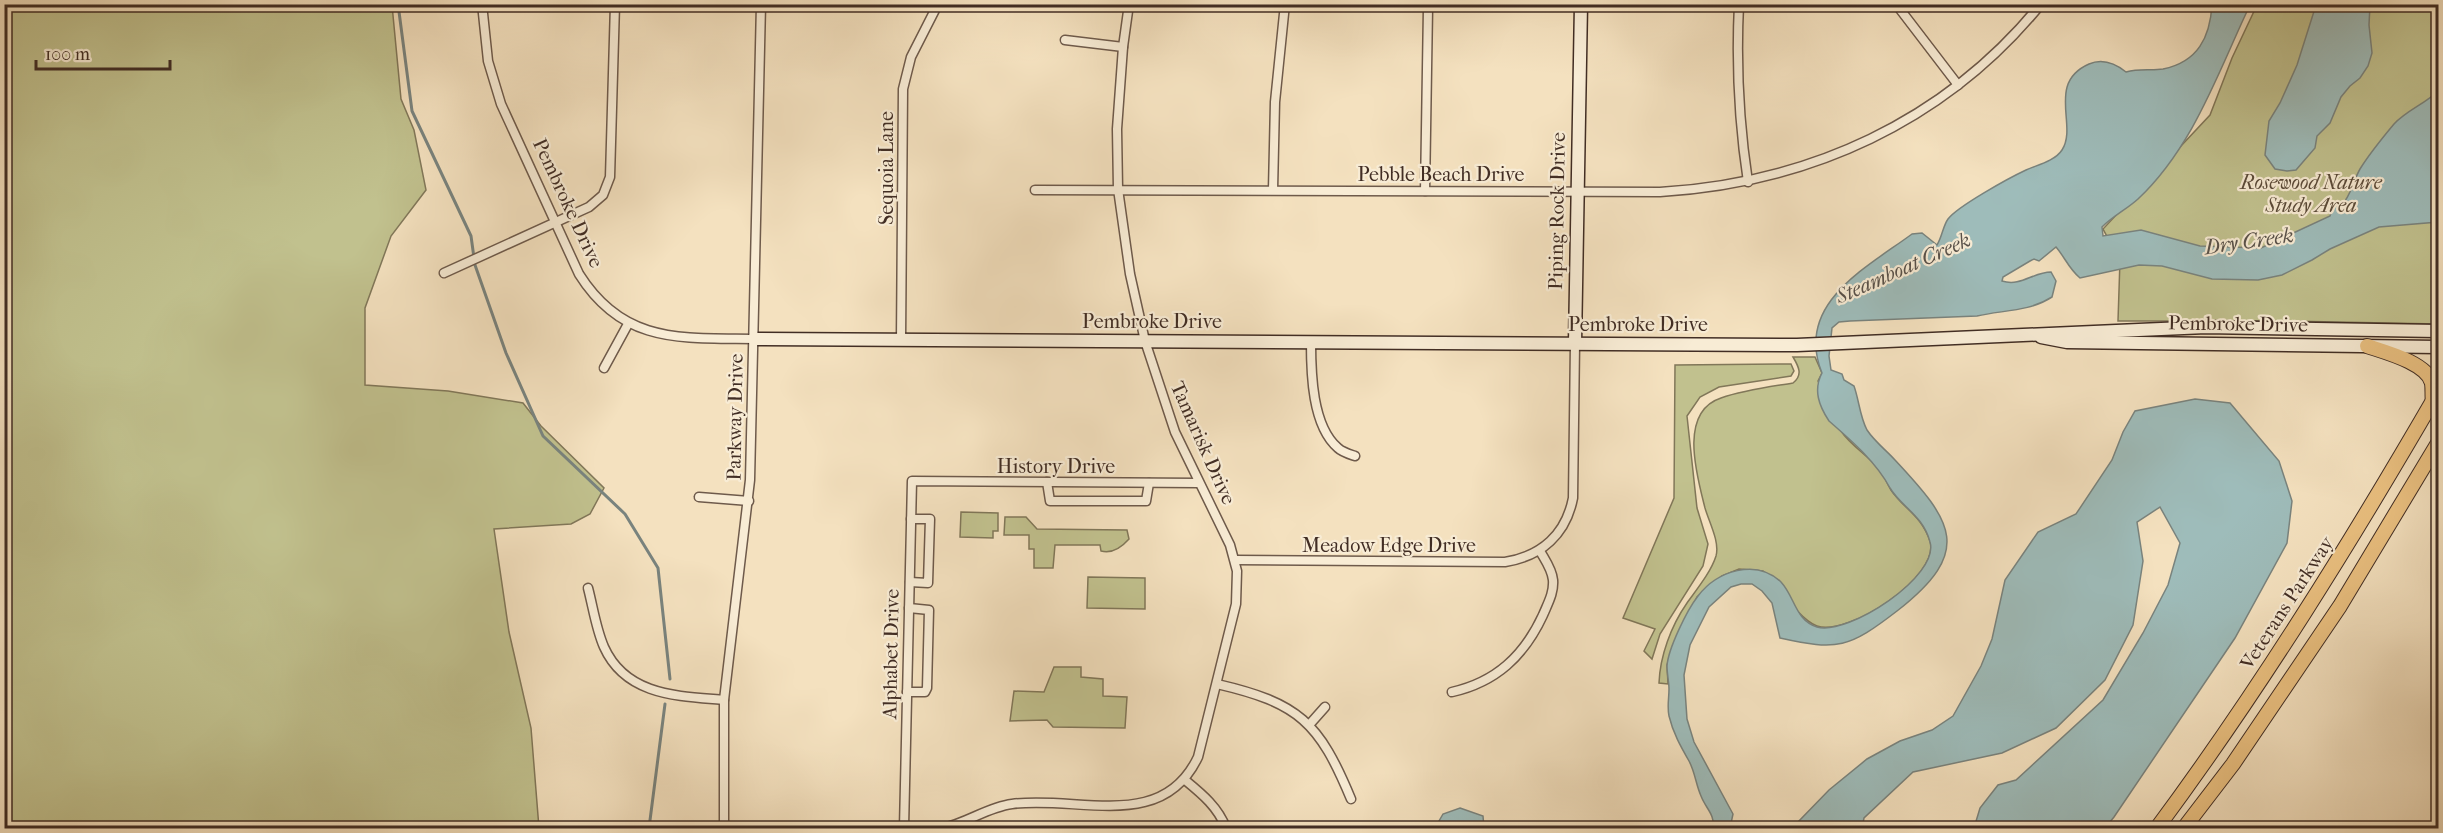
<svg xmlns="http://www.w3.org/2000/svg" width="2443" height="833" viewBox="0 0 2443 833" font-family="'IM FELL French Canon',serif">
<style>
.green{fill:#c1c18e;stroke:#817759;stroke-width:1.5}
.water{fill:#9ebcba;stroke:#79837e;stroke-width:1.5}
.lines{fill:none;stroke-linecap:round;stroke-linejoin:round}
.stream{stroke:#79837e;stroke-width:3}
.street-casing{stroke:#6e5a4b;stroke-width:11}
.secondary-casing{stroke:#412d24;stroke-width:15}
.primary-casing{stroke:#412d24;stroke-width:16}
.street{stroke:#f8ecd5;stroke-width:8}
.secondary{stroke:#f8ecd5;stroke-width:12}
.primary{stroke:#eac080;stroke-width:14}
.labels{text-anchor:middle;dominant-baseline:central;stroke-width:4.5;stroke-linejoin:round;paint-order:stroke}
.street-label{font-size:20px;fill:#412d24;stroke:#f8ecd5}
.park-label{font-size:20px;font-style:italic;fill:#5b4b39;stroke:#f8ecd5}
.water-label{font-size:21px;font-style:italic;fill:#58514a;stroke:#f8ecd5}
</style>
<rect width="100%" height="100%" fill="#f4e1bf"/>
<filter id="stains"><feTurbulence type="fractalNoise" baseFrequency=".00333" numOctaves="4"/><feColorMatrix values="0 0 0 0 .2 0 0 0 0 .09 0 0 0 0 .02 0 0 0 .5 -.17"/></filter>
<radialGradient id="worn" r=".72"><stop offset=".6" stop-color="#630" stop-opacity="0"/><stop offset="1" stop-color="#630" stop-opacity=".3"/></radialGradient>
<!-- green -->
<g class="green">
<polygon points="5,4 392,5 401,99 414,130 426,190 391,236 365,308 365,385 448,391 523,403 541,426 604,488 590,514 571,524 494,529 509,632 531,728 539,828 5,828"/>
<polygon points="2257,5 2438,5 2438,324 2284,321 2118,321 2120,260 2103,229 2210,115 2232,58"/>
<path d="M1793,357h22l7,16 -4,8c7,16 14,35 23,50 10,15 28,25 39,39 5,6 7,14 11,20 13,19 30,25 39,51 11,35 -82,96 -113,85 -16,-5 -41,-41 -54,-55l-24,-2 -17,7 -25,21 -25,52 -5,16 1,19 -9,-1c1,-27 12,-57 28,-80 10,-14 24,-31 29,-47 4,-14 -7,-34 -11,-48 -8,-32 -27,-96 16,-110 23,-8 48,-11 72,-15 10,-8 6,-16 0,-26z"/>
<polygon points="1791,364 1794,371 1791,376 1719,387 1700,397 1687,416 1697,508 1708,544 1703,566 1660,634 1652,659 1644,651 1655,629 1623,618 1674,498 1675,365"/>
<polygon points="961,512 998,513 998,531 993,531 993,538 960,537"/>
<path d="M1005,517h21l11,12 90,1 2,9c-8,9 -17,15 -28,12l-1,-6h-45l-2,23h-19v-19h-5v-14h-25z"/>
<polygon points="1088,577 1145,578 1145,609 1087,608"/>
<polygon points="1054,667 1081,667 1081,677 1103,679 1103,696 1127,697 1125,728 1053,727 1047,720 1010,721 1014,691 1044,692"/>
</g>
<!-- water -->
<g class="water">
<path d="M2212,5h38c-32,67 -56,141 -112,194 -11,10 -25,17 -36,28l1,9 38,-6 59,16 61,2 69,-32 3,-10h8c10,-10 12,-25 19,-37 8,-13 24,-33 34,-45 13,-14 31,-20 44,-33v131l-59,5 -49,22 -18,11 -30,15 -24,5 -46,-1 -50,-13 -23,-1 -59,13c-11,-9 -16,-22 -24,-31l-17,14 -5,-2 -4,2 -27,16 -1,4c19,6 31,-9 49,-9l5,9 -4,16c-23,15 -50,13 -75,19l-127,5 -11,1 -7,6 -3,28 2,14 11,4 2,6 10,6c5,14 6,31 13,44 8,12 19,20 28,30 58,62 79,91 2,151 -48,37 -59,40 -117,27l-8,-35 -10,-12 -10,-7h-11l-10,3 -22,20 -19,38 -6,30 3,44 7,23 39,72 -3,14h-17c2,-14 -7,-19 -12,-32 -5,-11 -6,-24 -12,-35 -8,-14 -16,-28 -20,-45 -2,-9 0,-18 0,-27 0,-7 -2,-15 -2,-23 1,-17 20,-56 31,-70 19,-25 58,-38 83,-14 14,15 14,38 36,45 31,9 123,-51 113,-85 -7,-27 -29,-35 -40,-54 -14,-26 -38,-47 -61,-67 -10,-15 -16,-31 -7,-48 -28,-69 44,-105 90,-139l10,-1 15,12c5,-8 6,-19 11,-26 10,-13 61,-41 78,-49 11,-5 29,-9 36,-20 16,-24 -16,-67 27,-86 14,-6 27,0 37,8 14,-4 25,-1 37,-3 35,-7 47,-32 49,-64z"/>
<polygon points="2316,5 2370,5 2369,25 2372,53 2368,66 2360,78 2350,86 2341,97 2330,123 2317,136 2315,148 2296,170 2287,171 2275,169 2265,155 2269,121 2280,103 2297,65"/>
<polygon points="2195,399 2230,403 2279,461 2292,501 2287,543 2235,638 2114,817 2105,828 1974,828 1980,808 1998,785 2016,780 2103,700 2143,633 2168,585 2180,543 2160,507 2137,522 2143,561 2133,625 2105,680 2056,728 2002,753 1913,772 1864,818 1862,828 1795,828 1798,822 1829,790 1867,759 1900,741 1932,730 1953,716 1981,666 1992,639 2005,580 2038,532 2076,514 2112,460 2123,432 2135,411"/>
<polygon points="1460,808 1483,816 1484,828 1435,828 1443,814"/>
</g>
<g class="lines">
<!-- stream -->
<g class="stream">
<polyline points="398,4 412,111 471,236 475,265 506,353 543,436 625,514 658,568 670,679"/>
<polyline points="649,828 665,704"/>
</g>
<defs>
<g id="street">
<path d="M482,4l6,57 13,43 78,170c44,70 101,64 175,65"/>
<path d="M1739,4c-3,60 0,119 9,178"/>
<polyline points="1896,4 1958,85"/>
<polyline points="1065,40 1123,47"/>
<path d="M1035,190l625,2c149,-9 285,-70 381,-188"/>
<polyline points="1273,190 1275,102 1285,4"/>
<polyline points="1425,191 1428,8"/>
<polyline points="444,273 589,207 603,195 610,177 615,4"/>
<polyline points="901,340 903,89 911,57 938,4"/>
<path d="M1311,342c0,31 1,84 27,106 4,4 11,6 17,8"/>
<polyline points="604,368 628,324"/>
<polyline points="1047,482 1050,501 1146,501 1149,483"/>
<polyline points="699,497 749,501"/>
<path d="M1235,560l270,2c37,-6 61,-28 68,-64l2,-155"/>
<polyline points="910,582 928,583 930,519 911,519"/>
<path d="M588,588c5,19 8,41 16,59 22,49 74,49 120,53"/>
<path d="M1217,684c82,19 102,38 134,115"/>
<polyline points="907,692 925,692 927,688 929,610 909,608"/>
<path d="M1452,692c44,-10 72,-36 91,-77 5,-12 11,-22 10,-35 -1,-11 -8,-20 -13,-29"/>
<polyline points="1309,725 1325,707"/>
<path d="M1185,780c17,14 33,27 41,48"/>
<polyline points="724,828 724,700 750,480 761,4"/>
<polyline points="904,828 912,481 1199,483"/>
<path d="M943,828c24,-5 45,-21 69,-24 66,-9 150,29 186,-47l38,-153 1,-33 -7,-26 -55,-113 -30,-91 -15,-67 -12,-85 -1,-60 6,-82 6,-43"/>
</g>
<g id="secondary">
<polyline points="2041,337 2067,342 2438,347"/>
<polyline points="754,339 1797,345 2206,327 2438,331"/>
<polyline points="1575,343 1581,4"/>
</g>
<g id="primary">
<path d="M2367,346c18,6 60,17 65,37 1,6 0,13 1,19"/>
<path d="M2157,828c103,-139 194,-286 281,-436"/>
<polyline points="2184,828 2233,764 2340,606 2438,443"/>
</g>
</defs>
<!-- street casing -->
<use href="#street" class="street-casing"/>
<!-- secondary casing -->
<use href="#secondary" class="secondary-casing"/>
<!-- primary casing -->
<use href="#primary" class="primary-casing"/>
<!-- street -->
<use href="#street" class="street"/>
<!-- secondary -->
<use href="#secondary" class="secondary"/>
<!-- primary -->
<use href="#primary" class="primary"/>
</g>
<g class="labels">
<!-- street labels -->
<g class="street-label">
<text transform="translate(886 168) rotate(-90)">Sequoia Lane</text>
<text x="1441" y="174">Pebble Beach Drive</text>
<text transform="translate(568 203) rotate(65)">Pembroke Drive</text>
<text transform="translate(1557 211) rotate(-89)">Piping Rock Drive</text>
<text x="1152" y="321">Pembroke Drive</text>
<text x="1638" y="324">Pembroke Drive</text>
<text transform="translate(2238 324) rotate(1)">Pembroke Drive</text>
<text transform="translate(735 417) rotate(-89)">Parkway Drive</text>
<text transform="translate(1203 443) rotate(66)">Tamarisk Drive</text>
<text x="1056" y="466">History Drive</text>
<text x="1389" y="545">Meadow Edge Drive</text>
<text transform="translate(2287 603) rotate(-57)">Veterans Parkway</text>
<text transform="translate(891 654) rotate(-89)">Alphabet Drive</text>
</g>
<!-- park labels -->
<g class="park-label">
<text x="2311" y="182">Rosewood Nature<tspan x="2311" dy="23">Study Area</tspan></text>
</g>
<!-- water labels -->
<g class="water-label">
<text transform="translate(2249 241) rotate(-8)">Dry Creek</text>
<text transform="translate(1903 268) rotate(-24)">Steamboat Creek</text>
</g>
</g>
<!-- margin -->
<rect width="2443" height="833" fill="none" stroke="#f4e1bf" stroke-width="24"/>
<rect x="6" y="6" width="2431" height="821" fill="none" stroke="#412d24" stroke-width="3"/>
<rect x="12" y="12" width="2419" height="809" fill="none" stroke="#412d24" stroke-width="1.5"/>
<!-- scale -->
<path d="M36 60v9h134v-9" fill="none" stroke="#412d24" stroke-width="3"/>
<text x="45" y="60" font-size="18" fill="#412d24" stroke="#f8ecd5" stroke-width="4.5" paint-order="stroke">100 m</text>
<rect width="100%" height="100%" filter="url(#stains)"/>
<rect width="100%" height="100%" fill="url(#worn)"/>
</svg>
